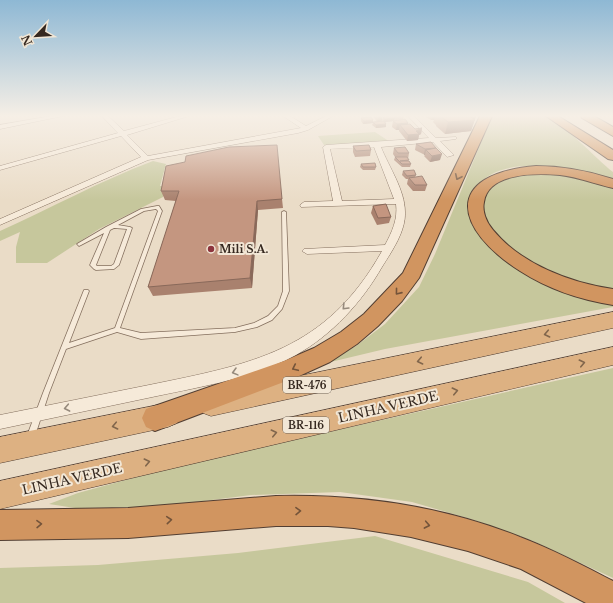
<svg xmlns="http://www.w3.org/2000/svg" width="613" height="603" viewBox="0 0 613 603" font-family="'Libre Baskerville',serif">
<style>
.green{fill:#c6c79c}
.lines{fill:none;stroke-linecap:round;stroke-linejoin:round}
.service-casing{stroke:#846f5e;stroke-width:1.5}
.minor-casing{stroke:#846f5e;stroke-width:1}
.trunk-casing{stroke:#523e32;stroke-width:1}
.motorway-casing{stroke:#523e32;stroke-width:2}
.service{fill:#f6ead9;fill-rule:evenodd}
.minor{fill:#f6ead9;fill-rule:evenodd}
.trunk{fill:#ddb182;fill-rule:evenodd}
.motorway{fill:#d19560;fill-rule:evenodd}
.wall{fill:#a9816e}
.shaded-wall{fill:#89695a}
.building{fill:#c49680;stroke:#89695a}
.oneway{stroke:#74543a}
.oneway2{stroke:#968a7c}
.oneway3{stroke:#81664c}
.poi-dot{fill:#8d343d;stroke:#f2e7d6;stroke-width:1.5}
.labels{text-anchor:middle;dominant-baseline:central;stroke-width:4;stroke-linejoin:round;paint-order:stroke}
.shield{fill:#f2e7d6;stroke:#6e6257;stroke-width:1}
.shield-label{font-size:10px;font-weight:bold;fill:#362920}
.poi-label{font-size:11px;font-weight:bold;fill:#362920;stroke:#f2e7d6;text-anchor:start}
.near-street-label{font-size:13px;fill:#362920;stroke:#f2e7d6}
</style>
<rect width="100%" height="100%" fill="#eadcc7"/>
<!-- green -->
<g class="green">
<path d="M492,116c14,0 40,-3 52,0 17,4 53,44 69,56v8c-38,-12 -130,-33 -143,22l27,47 116,53v5l-228,42 -67,16 38,-19 29,-22 34,-37 16,-33z"/>
<polygon points="375,132 390,142 324,145 318,136"/>
<path d="M153,161l13,3 -6,22h6l-3,11 -64,32 -52,34h-31v-16l4,-15 -20,9v-10c51,-23 100,-50 153,-70z"/>
<path d="M533,172c28,2 53,6 80,17v100c-29,-5 -59,-11 -84,-26 -11,-6 -26,-18 -34,-27 -15,-15 -19,-43 2,-55 11,-6 24,-7 36,-9z"/>
<polygon points="613,368 613,578 533,541 474,520 412,502 340,492 251,495 157,507 75,508 49,504 78,493 177,466"/>
<polygon points="375,536 528,582 565,603 0,603 0,568 98,565 238,553"/>
</g>
<g class="lines">
<defs>
<path id="service" d="M157,206h2l3,5 -42,117 21,5 94,-5 19,-5 14,-7 10,-10 5,-15 -1,-79 2,-1 2,1 3,79 -7,18 -10,11 -15,7 -22,5 -94,7 -24,-7 -51,17 -17,44 -15,46 -3,1 -3,-1 -1,-3 16,-43 41,-103h4l1,1 -20,52 46,-15 43,-117 -2,-2 -12,2 -26,14 12,2 2,1 -13,37 -5,4 -18,1 -2,-1 -4,-4 14,-32 -23,12 -2,1 -2,-2 29,-17 35,-18zM114,228l13,1 -13,35 -3,2h-14l-1,-1 14,-35z"/>
<g id="minor">
<polygon points="51,116 63,116 0,129 0,125"/>
<polygon points="102,116 108,116 124,131 180,116 189,116 127,135 148,156 301,128 283,116 290,116 306,126 326,116 333,116 308,130 298,133 148,160 0,225 0,219 141,157 121,136 0,170 0,166 118,133"/>
<path d="M408,116h6l22,22 20,-1v2l-16,2 14,14 -7,2 -14,-15 -52,5c8,20 24,43 24,65 1,19 -13,39 -23,55 -20,35 -50,68 -86,88 -42,23 -92,31 -139,41 -52,11 -105,22 -157,33v-14c50,-10 99,-20 149,-30 103,-21 177,-34 233,-134l-75,3 -5,-3 2,-2 81,-4c7,-13 13,-26 11,-41l-95,3 -1,-2 4,-3 29,-1 -10,-54 3,-2 103,-7zM374,147l20,52 -52,2 -12,-52z"/>
</g>
<g id="trunk">
<polygon points="613,312 613,328 211,416 203,413 199,405 203,397 211,394"/>
<polygon points="613,347 613,365 0,509 0,481"/>
<polygon points="168,403 177,407 180,415 177,423 168,427 0,463 0,437"/>
</g>
<g id="motorway">
<polygon points="480,116 492,116 419,278 402,301 378,326 357,344 330,362 297,377 155,431 146,427 142,418 146,409 284,361 314,348 341,332 364,314 403,273"/>
<polygon points="546,116 558,116 613,150 613,160 608,159"/>
<polygon points="581,116 594,116 613,127 613,136 582,118"/>
<path d="M536,166c26,0 52,5 77,13v9c-18,-4 -35,-11 -53,-13 -23,-2 -72,-3 -76,27 -2,9 2,20 9,28 28,34 77,53 120,59v16c-33,-5 -65,-16 -93,-34 -66,-42 -78,-97 16,-105z"/>
<path d="M276,496c82,-2 167,10 244,41 32,12 62,28 93,44v22h-27l-65,-34 -53,-18 -57,-14 -57,-9 -26,-2h-52l-148,12 -128,2v-30l128,-2z"/>
</g>
</defs>
<!-- service casing -->
<use href="#service" class="service-casing"/>
<!-- minor casing -->
<use href="#minor" class="minor-casing"/>
<!-- trunk casing -->
<use href="#trunk" class="trunk-casing"/>
<!-- motorway casing -->
<use href="#motorway" class="motorway-casing"/>
<!-- service -->
<use href="#service" class="service"/>
<!-- minor -->
<use href="#minor" class="minor"/>
<!-- trunk -->
<use href="#trunk" class="trunk"/>
<!-- motorway -->
<use href="#motorway" class="motorway"/>
</g>
<!-- wall -->
<g class="wall">
<polygon points="373,116 384,116 382,116 382,121 383,121 382,120 383,117 391,116 404,116 403,119 396,120 394,119 394,121 385,122 386,124 386,127 376,128 372,125 373,123 363,124 361,121 361,118 373,120 373,122 377,122"/>
<polygon points="426,116 476,116 471,131 445,134 436,126 436,125 433,122 434,120 431,120 426,117"/>
<polygon points="393,121 408,123 408,124 415,129 422,128 421,134 419,135 418,140 407,141 399,131 399,130 396,130 392,127"/>
<polygon points="416,144 436,148 435,148 440,160 430,162 424,156 425,155 415,150"/>
<polygon points="353,146 371,150 370,156 355,157 353,152"/>
<polygon points="394,148 409,153 408,159 408,161 411,164 410,167 402,167 394,160 395,157 393,154"/>
<polygon points="361,164 376,167 375,170 363,170 360,167"/>
<polygon points="166,166 282,199 283,208 258,210 252,288 153,296 148,287 176,201 165,200 161,191"/>
<polygon points="403,171 416,175 415,177 427,185 425,191 413,191 407,184 408,179 406,179 402,175"/>
<polygon points="373,206 391,217 389,223 377,225 371,213"/>
</g>
<!-- shaded-wall -->
<g class="shaded-wall">
<polygon points="378,116 384,116 382,116 382,121 377,122"/>
<polygon points="432,116 435,116 434,120 431,120"/>
<polygon points="476,116 471,131 445,134 448,122"/>
<polygon points="395,118 394,121 384,122 384,119"/>
<polygon points="373,120 373,123 363,124 364,121"/>
<polygon points="408,123 406,129 400,125 399,130 396,130 397,124"/>
<polygon points="386,124 386,127 376,128 376,125"/>
<polygon points="422,128 421,134 419,135 418,140 407,141 408,135"/>
<polygon points="436,148 434,154 426,150 425,155 424,155 425,149"/>
<polygon points="442,154 440,160 430,162 432,156"/>
<polygon points="257,201 258,210 252,288 250,278"/>
</g>
<!-- building -->
<g class="building">
<polygon points="393,116 395,118 384,119 383,117"/>
<polygon points="395,116 404,116 396,117"/>
<polygon points="440,116 476,116 471,117 475,120 448,122"/>
<polygon points="371,117 373,120 364,121 361,118"/>
<polygon points="405,119 408,123 397,124 393,121"/>
<polygon points="384,121 386,124 376,125 373,122"/>
<polygon points="410,124 415,129 422,128 416,131 419,134 408,135 400,125"/>
<polygon points="431,142 436,148 425,149 416,144"/>
<polygon points="277,145 282,199 257,201 250,278 148,287 179,191 161,191 166,166 185,162 186,156 229,147"/>
<polygon points="369,145 371,150 356,151 353,146"/>
<polygon points="405,147 409,153 398,153 394,148"/>
<polygon points="436,148 442,154 432,156 426,150"/>
<polygon points="395,157 407,157 409,160 400,161 409,161 411,164 402,164"/>
<polygon points="375,163 376,167 363,167 361,164"/>
<polygon points="414,170 416,175 407,176 403,171"/>
<polygon points="422,176 427,185 415,185 409,178"/>
<polygon points="386,204 391,217 378,218 373,206"/>
</g>
<!-- one-way arrows -->
<defs><path id="oneway-chevron" d="M-2-3.5L2.5 0L-2 3.5" fill="none" stroke-width="1.6" stroke-linecap="round" stroke-linejoin="round"/></defs>
<g class="oneway">
<use href="#oneway-chevron" transform="translate(458 177) rotate(115)"/>
<use href="#oneway-chevron" transform="translate(398 292) rotate(129)"/>
<use href="#oneway-chevron" transform="translate(295 368) rotate(155)"/>
<use href="#oneway-chevron" transform="translate(298 511) rotate(-1)"/>
<use href="#oneway-chevron" transform="translate(169 520) rotate(-5)"/>
<use href="#oneway-chevron" transform="translate(39 524) rotate(-1)"/>
<use href="#oneway-chevron" transform="translate(427 525) rotate(11)"/>
</g>
<g class="oneway2">
<use href="#oneway-chevron" transform="translate(345 307) rotate(134)"/>
<use href="#oneway-chevron" transform="translate(235 372) rotate(165)"/>
<use href="#oneway-chevron" transform="translate(67 408) rotate(169)"/>
</g>
<g class="oneway3">
<use href="#oneway-chevron" transform="translate(547 334) rotate(168)"/>
<use href="#oneway-chevron" transform="translate(420 361) rotate(168)"/>
<use href="#oneway-chevron" transform="translate(582 363) rotate(-13)"/>
<use href="#oneway-chevron" transform="translate(455 391) rotate(-13)"/>
<use href="#oneway-chevron" transform="translate(115 426) rotate(168)"/>
<use href="#oneway-chevron" transform="translate(274 433) rotate(-13)"/>
<use href="#oneway-chevron" transform="translate(147 462) rotate(-13)"/>
</g>
<!-- sky -->
<linearGradient id="sky" x2="0" y2="1"><stop stop-color="#8eb8d4"/><stop offset="0.58" stop-color="#f6efe6"/><stop offset="1" stop-color="#f6efe6" stop-opacity="0"/></linearGradient>
<rect width="613" height="200" fill="url(#sky)"/>
<!-- markers -->
<circle class="poi-dot" cx="211" cy="249" r="4"/>
<g class="labels">
<!-- shield labels -->
<g class="shield">
<rect x="283" y="377" width="48" height="16" rx="3"/>
<rect x="283" y="417" width="46" height="16" rx="3"/>
</g>
<g class="shield-label">
<text x="307" y="385">BR-476</text>
<text x="306" y="425">BR-116</text>
</g>
<!-- poi labels -->
<g class="poi-label">
<text x="219" y="249">Mili S.A.</text>
</g>
<!-- near-street labels -->
<g class="near-street-label">
<text transform="translate(388 407) rotate(-13)">LINHA VERDE</text>
<text transform="translate(72 479) rotate(-13)">LINHA VERDE</text>
</g>
</g>
<!-- north arrow -->
<g transform="translate(36 36) rotate(245)" stroke="#f2e7d6" stroke-width="3" paint-order="stroke">
<path d="M0-3L7 15L0 10L-7 15Z" fill="#362920"/>
<text y="-6" font-size="11" font-weight="bold" text-anchor="middle" fill="#362920">N</text>
</g>
</svg>
